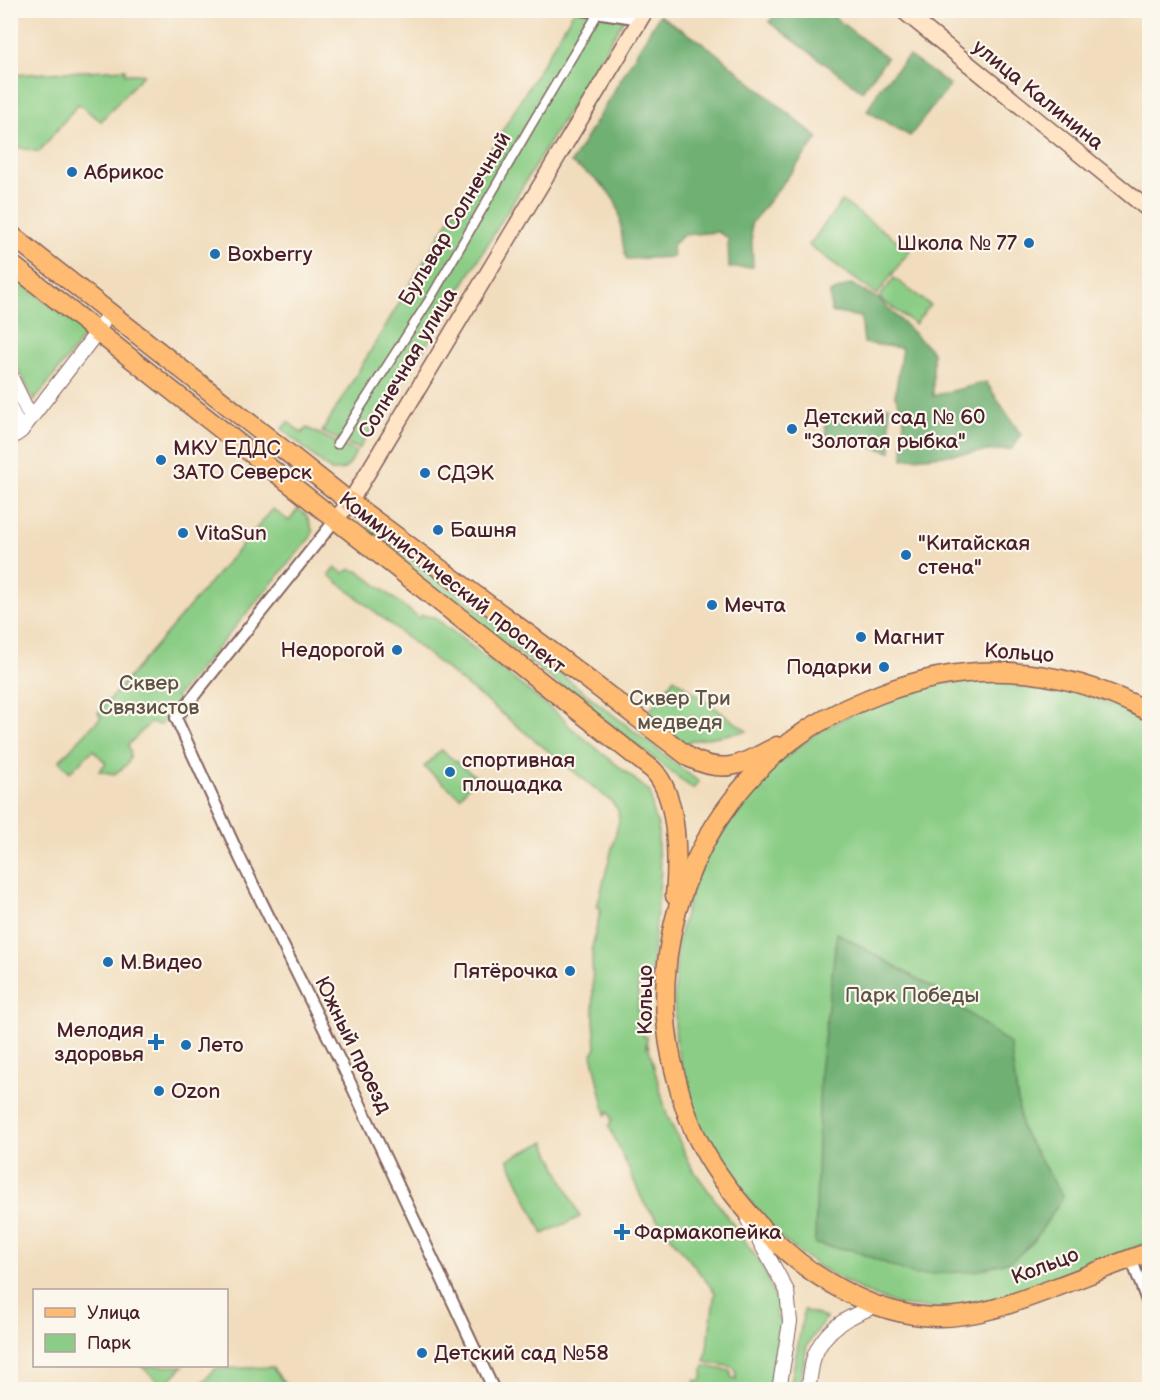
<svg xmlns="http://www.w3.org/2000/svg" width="1160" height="1400" viewBox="0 0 1160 1400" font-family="'Balsamiq Sans',sans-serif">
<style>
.green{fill:#8bcd86;stroke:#6a7658;stroke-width:1.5}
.forest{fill:#70b073;stroke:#5d684f;stroke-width:1.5}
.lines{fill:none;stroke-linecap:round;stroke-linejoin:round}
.pedestrian-casing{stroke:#84625e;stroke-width:11}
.minor-casing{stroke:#84625e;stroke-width:14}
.tertiary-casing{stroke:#84625e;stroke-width:16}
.secondary-casing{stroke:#84625e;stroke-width:18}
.primary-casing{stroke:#84625e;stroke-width:21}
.pedestrian{stroke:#fff;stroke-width:8}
.minor{stroke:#fff;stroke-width:10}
.tertiary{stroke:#fff;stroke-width:14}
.secondary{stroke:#ffe4c6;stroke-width:15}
.primary{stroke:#febb71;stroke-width:18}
.poi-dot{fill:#1f6fb2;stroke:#fbf7ec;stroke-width:2}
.labels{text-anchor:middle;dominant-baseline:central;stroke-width:4.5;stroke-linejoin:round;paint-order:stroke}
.street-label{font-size:21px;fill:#4a1f2b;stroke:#fbf7ec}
.poi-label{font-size:21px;fill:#4a1f2b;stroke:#fbf7ec;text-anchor:start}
.park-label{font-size:21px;fill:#5e5346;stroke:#fbf7ec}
</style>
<rect width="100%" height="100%" fill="#fbf7ec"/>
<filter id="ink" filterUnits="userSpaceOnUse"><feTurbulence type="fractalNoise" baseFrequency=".0167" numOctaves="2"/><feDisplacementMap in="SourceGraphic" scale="12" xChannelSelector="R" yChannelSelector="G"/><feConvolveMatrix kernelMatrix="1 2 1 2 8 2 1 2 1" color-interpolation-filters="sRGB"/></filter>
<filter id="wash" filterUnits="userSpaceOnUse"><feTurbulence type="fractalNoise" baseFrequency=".008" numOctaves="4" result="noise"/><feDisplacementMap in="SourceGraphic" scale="24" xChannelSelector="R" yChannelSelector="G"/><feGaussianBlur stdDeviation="1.35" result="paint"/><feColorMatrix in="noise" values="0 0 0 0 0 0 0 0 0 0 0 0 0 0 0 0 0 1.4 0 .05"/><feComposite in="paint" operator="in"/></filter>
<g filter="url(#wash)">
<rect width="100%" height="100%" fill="#f1ddbd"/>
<!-- green -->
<g class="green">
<polygon points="574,11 629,11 421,354 415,356 359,449 322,432"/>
<polygon points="125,69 125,74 144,74 101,121 78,104 39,152 11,146 11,75"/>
<polygon points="842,201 910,250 877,295 809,245"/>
<polygon points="10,275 87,333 34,401 11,355"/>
<polygon points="894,278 930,305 915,324 879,298"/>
<path d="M288,422l14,11 5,-5 49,24c-7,14 -8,19 -25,19l-49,-42z"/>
<path d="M273,509l16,12 9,-12 9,7 6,16 -3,6 -134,159 5,6 -20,22 -11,-2 -22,22c7,14 -2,22 -14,29l-15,-3 7,-8 -13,-13 -23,22 -11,-11 42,-44 -3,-4z"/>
<polygon points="370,525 699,782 693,789 364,533"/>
<polygon points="336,568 343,573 351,569 360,572 419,618 422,615 434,617 564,719 569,726 650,792 654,817 658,825 658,850 661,871 651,974 648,975 647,987 641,976 638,977 638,1027 642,1027 644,1037 647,1037 646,1047 648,1045 667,1115 692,1168 763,1266 780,1311 776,1312 777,1318 783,1319 769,1389 693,1389 695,1380 701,1381 704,1366 731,1371 731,1377 736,1380 736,1371 733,1367 705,1362 715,1292 644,1203 609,1126 612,1120 609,1111 606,1115 592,1054 596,1048 593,1004 592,948 601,908 597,907 619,821 618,810 612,802 329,575"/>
<polygon points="674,678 747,731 690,741 687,746 647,714"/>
<path d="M994,680c59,4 102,15 155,41v521l-157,60 -49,7 -41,-3 -37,-14 -46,-25 -41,-31 -59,-73 -21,-42 -9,-28 -13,-47 -2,-48 4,-58 14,-52 19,-42 22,-35 43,-46 37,-30 33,-18 58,-24 43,-10z"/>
<polygon points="441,750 476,777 460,797 424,767"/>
<polygon points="545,1142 580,1217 543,1234 508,1159"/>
<polygon points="804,1310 826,1318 807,1345 799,1389 790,1389"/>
<polygon points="141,1366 183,1366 164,1386"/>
<polygon points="272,1367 289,1389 197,1389 215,1369"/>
</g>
<!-- forest -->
<g class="forest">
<polygon points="779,10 826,11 887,58 862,91 769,22"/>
<path d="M659,15l51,33 108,90 -67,86 2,43 -24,1 -1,-30 -10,-6 -34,3 -12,10 1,12 -46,2c-6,-14 -5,-27 -7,-42 -4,-27 -28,-41 -49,-54z"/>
<polygon points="909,56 950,85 910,136 867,111 881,86"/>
<polygon points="851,284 880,300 933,352 933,396 986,382 1021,435 1012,449 903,459 904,413 895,396 902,348 864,343 861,317 831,312 830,293"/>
<polygon points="889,406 891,452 826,435 825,417"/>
<polygon points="837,933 937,990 1010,1044 1022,1130 1063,1197 1034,1241 1013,1260 976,1271 915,1275 852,1250 815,1244 820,1072"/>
</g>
</g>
<g filter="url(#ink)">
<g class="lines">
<defs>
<polyline id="pedestrian" points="337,444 430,299 530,127 600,10"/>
<g id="minor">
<polyline points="582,10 641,19"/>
<polyline points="336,519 176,718 240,858 341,1063 494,1390"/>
<polyline points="1131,1258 1150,1309"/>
</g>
<g id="tertiary">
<polyline points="10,375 31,418"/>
<polyline points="10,408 21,431"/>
<polyline points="10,439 21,431 98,331 109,312"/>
<polyline points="748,1220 787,1291 790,1322 779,1390"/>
<path d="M808,1390c2,-11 3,-23 6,-33 11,-30 37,-42 64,-52"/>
</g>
<g id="secondary">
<polyline points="902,10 1150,211"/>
<polyline points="336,519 350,502 646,10"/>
</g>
<g id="primary">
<path d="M10,234l340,268 193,143 147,113c37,18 54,5 87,-12"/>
<path d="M10,263l643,507c26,27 25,90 22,126"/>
<path d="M1150,712c-87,-45 -178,-54 -270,-18 -28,11 -55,23 -79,40 -108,76 -160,216 -125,343 6,24 14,49 26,70 16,30 38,57 61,82 43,46 108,86 172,88 42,1 81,-15 119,-29 32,-12 63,-25 96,-36"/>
</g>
</defs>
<!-- pedestrian casing -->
<use href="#pedestrian" class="pedestrian-casing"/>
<!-- minor casing -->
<use href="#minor" class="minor-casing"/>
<!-- tertiary casing -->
<use href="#tertiary" class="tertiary-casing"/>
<!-- secondary casing -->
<use href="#secondary" class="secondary-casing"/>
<!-- primary casing -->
<use href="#primary" class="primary-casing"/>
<!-- pedestrian -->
<use href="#pedestrian" class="pedestrian"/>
<!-- minor -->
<use href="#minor" class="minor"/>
<!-- tertiary -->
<use href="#tertiary" class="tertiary"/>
<!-- secondary -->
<use href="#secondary" class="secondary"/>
<!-- primary -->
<use href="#primary" class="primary"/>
</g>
</g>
<!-- markers -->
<g class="poi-dot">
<circle cx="72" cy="172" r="6"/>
<circle cx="1029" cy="243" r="6"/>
<circle cx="215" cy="254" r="6"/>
<circle cx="792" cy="429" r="6"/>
<circle cx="161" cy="460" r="6"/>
<circle cx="425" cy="473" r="6"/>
<circle cx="438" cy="530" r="6"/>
<circle cx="183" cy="533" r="6"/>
<circle cx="906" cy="555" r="6"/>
<circle cx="712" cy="605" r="6"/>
<circle cx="861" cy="637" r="6"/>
<circle cx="397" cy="650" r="6"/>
<circle cx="884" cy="667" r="6"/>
<circle cx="450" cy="772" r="6"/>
<circle cx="108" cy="962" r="6"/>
<circle cx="570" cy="971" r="6"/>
<path d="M153 1033h6v6h6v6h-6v6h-6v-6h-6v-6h6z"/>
<circle cx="186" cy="1045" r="6"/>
<circle cx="159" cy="1091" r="6"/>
<path d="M619 1223h6v6h6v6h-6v6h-6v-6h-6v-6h6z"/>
<circle cx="422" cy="1353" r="6"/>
</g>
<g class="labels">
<!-- street labels -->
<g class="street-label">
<text transform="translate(1038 95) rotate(39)">улица Калинина</text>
<text transform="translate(455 219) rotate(-59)">Бульвар Солнечный</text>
<text transform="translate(408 363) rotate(-59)">Солнечная улица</text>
<text transform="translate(452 583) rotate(38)">Коммунистический проспект</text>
<text transform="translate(1019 653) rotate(4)">Кольцо</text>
<text transform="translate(645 1000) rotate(-90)">Кольцо</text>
<text transform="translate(353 1045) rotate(64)">Южный проезд</text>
<text transform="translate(1045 1266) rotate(-21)">Кольцо</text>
</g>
<!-- poi labels -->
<g class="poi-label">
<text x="84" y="172">Абрикос</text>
<text x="1017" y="243" text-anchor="end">Школа № 77</text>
<text x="227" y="254">Boxberry</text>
<text x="804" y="417">Детский сад № 60<tspan x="804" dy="24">"Золотая рыбка"</tspan></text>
<text x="173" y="448">МКУ ЕДДС<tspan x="173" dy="24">ЗАТО Северск</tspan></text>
<text x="437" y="473">СДЭК</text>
<text x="450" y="530">Башня</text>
<text x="195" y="533">VitaSun</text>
<text x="918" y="543">"Китайская<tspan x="918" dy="24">стена"</tspan></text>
<text x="724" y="605">Мечта</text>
<text x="873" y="637">Магнит</text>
<text x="385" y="650" text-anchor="end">Недорогой</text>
<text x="872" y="667" text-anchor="end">Подарки</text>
<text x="462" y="760">спортивная<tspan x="462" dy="24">площадка</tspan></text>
<text x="120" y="962">М.Видео</text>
<text x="558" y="971" text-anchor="end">Пятёрочка</text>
<text x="144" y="1030" text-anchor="end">Мелодия<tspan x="144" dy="24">здоровья</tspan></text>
<text x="198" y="1045">Лето</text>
<text x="171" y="1091">Ozon</text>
<text x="634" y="1232">Фармакопейка</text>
<text x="434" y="1353">Детский сад №58</text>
</g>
<!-- park labels -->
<g class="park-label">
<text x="149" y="683">Сквер<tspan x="149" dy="24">Связистов</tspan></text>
<text x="680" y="698">Сквер Три<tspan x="680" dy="24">медведя</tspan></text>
<text x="912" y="995">Парк Победы</text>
</g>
</g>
<!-- margin -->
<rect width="1160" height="1400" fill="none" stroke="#fbf7ec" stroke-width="36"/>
<!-- legend -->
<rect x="33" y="1289" width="195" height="78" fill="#fbf7ec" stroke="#b4a19f" stroke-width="1.5"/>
<rect x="45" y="1308" width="30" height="9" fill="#febb71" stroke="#b4a19f" stroke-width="1.5"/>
<text x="87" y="1319" font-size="18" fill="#4a1f2b">Улица</text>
<rect x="45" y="1334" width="30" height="18" fill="#8bcd86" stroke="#b4a19f" stroke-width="1.5"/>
<text x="87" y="1349" font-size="18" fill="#4a1f2b">Парк</text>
</svg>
